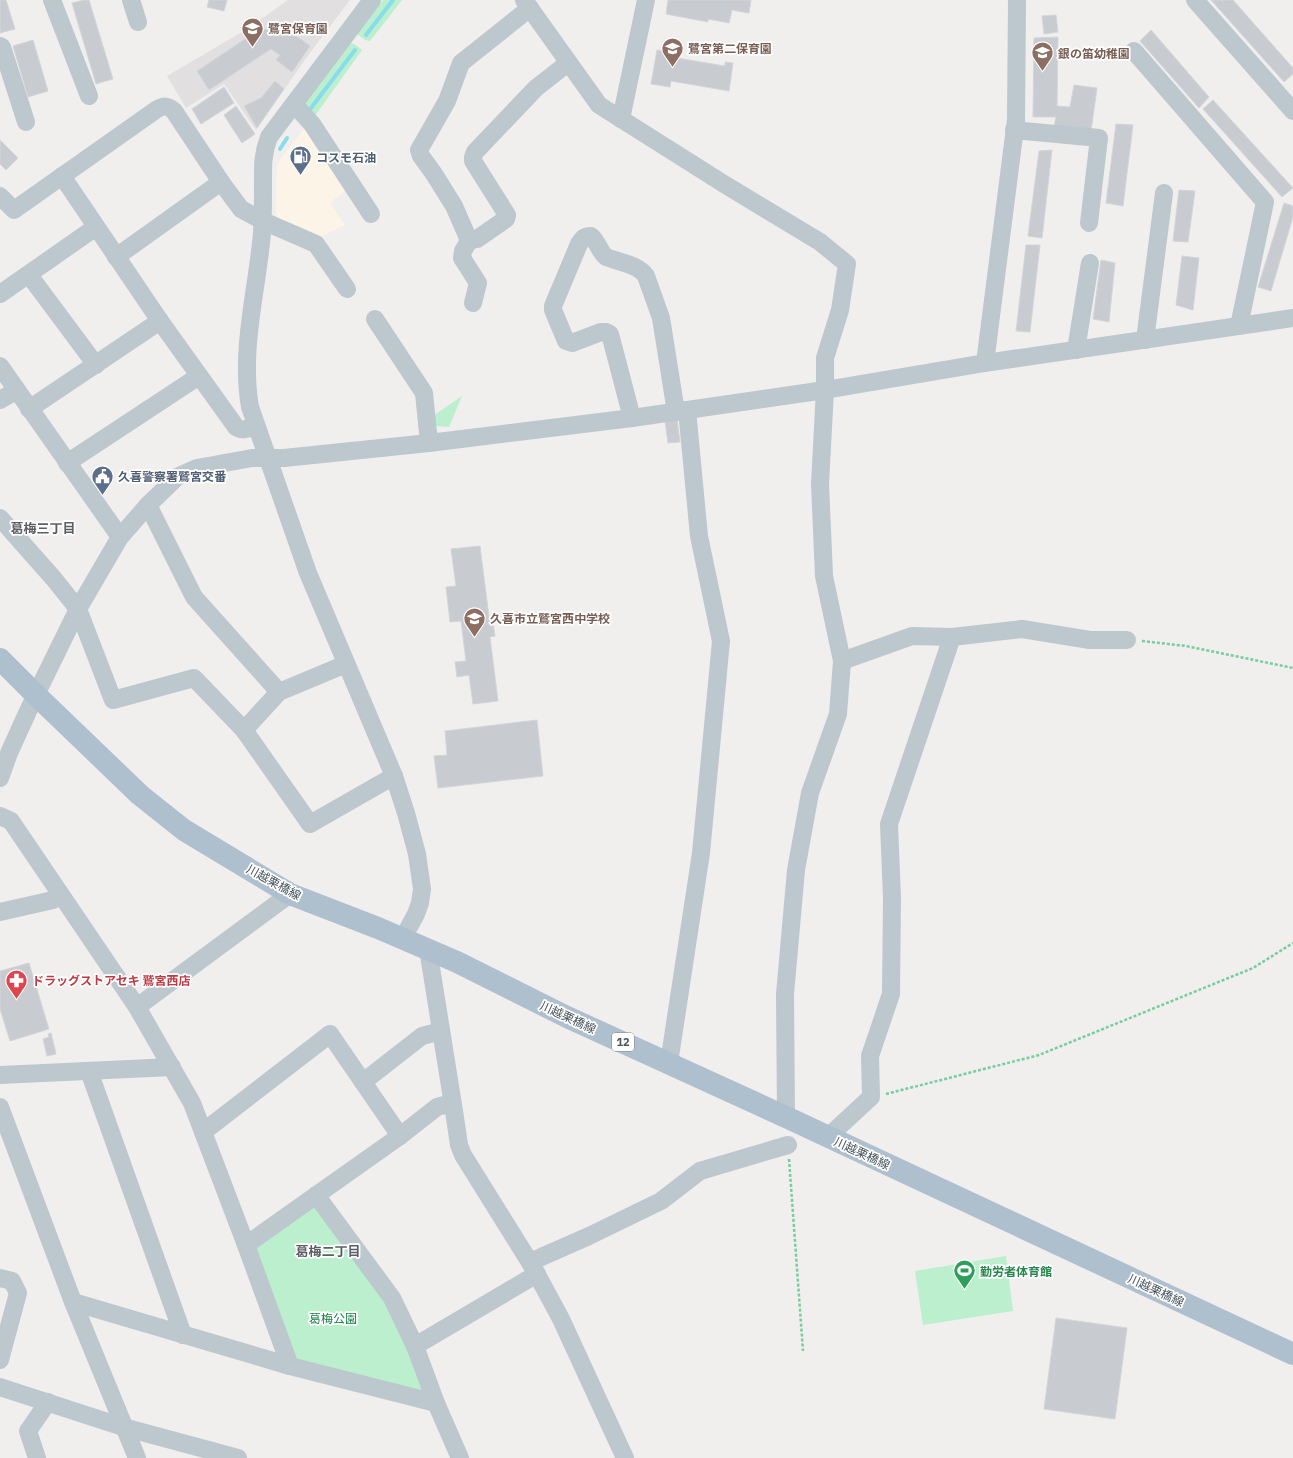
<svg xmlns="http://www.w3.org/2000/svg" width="1293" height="1458" viewBox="0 0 1293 1458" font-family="'IBM Plex Sans','Noto Sans JP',sans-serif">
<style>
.commercial{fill:#fcf5e7}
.education{fill:#e2dfe0}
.green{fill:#bcefcd}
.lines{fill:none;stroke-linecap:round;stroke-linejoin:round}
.stream{stroke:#88dded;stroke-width:4}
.building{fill:#c8ccd1;stroke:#d2d5da}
.path{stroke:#74ce9d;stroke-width:2.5;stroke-dasharray:3 2;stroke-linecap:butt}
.minor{stroke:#bcc7ce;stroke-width:18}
.major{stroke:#aebfce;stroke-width:22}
.labels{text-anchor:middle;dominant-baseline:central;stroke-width:3.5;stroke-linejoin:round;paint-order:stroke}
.shield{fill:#fff;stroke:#7e878d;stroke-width:1}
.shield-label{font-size:11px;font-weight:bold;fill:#46535c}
.education-label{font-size:12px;font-weight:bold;fill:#785e54;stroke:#fff;text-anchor:start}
.service-label{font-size:12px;font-weight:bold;fill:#4e5e75;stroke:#fff;text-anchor:start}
.street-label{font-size:12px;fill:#46535c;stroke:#fff}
.health-label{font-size:12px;font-weight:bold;fill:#be3a42;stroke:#fff;text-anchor:start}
.leisure-label{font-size:12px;font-weight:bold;fill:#27864d;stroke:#fff;text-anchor:start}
.park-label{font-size:12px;fill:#167e45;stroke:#fff}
.neighbourhood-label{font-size:13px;font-weight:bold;fill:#5b5f63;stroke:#fff}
</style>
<rect width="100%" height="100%" fill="#f1eeee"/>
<!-- commercial -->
<polygon class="commercial" points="307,125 349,187 330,203 345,225 320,237 276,220 277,166 282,157"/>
<!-- education -->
<polygon class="education" points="288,0 350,0 304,61 256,130 224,84 186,108 167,76 247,29"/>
<!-- green -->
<g class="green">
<polygon points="383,0 402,0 370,41 365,40 357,34"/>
<polygon points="350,43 354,44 362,50 314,117 303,106"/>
<polygon points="462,396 449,427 433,426 433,416"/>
<polygon points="315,1204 386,1304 408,1349 424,1395 294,1362 252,1247"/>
<polygon points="1006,1256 1013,1311 923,1325 915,1271"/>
</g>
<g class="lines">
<!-- stream -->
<g class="stream">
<polyline points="366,35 393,0"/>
<polyline points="311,108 355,50"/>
<polyline points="280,149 287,138"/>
</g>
</g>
<!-- building -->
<g class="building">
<polygon points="0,0 6,0 15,29 0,33"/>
<polygon points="84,0 89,0 113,79 96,84 72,3"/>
<polygon points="209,0 227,0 224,11 207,7"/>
<polygon points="668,0 751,0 749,13 732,10 729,23 708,19 708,22 666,14"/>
<polygon points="1211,0 1233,0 1293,68 1293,74 1284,82"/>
<polygon points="1056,15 1058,32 1044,34 1042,16"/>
<polygon points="260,29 278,31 284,35 288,30 310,46 292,72 276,60 280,55 271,49 209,90 197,71"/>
<polygon points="1151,30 1209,97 1199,108 1140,41"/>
<polygon points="1058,37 1057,106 1070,107 1074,85 1097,88 1091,131 1054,126 1056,117 1033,117 1034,38"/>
<polygon points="33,40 48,91 28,97 13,46"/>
<polygon points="657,50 672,52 671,57 725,66 725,62 733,63 729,91 671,81 670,87 651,84"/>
<polygon points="275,81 284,89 257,128 244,106 261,98"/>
<polygon points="224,87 234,103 201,124 192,109"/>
<polygon points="1213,100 1293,188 1282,197 1203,109"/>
<polygon points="236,106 255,134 242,143 224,115"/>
<polygon points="1116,124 1133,125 1123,206 1106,203"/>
<polygon points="0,140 18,158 6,170 0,164"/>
<polygon points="1052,150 1042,238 1028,236 1039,151"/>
<polygon points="1179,190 1195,191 1188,242 1173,241"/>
<polygon points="1284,203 1293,206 1293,217 1271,291 1258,287"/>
<polygon points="1026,245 1040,245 1030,332 1016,331"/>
<polygon points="1182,256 1199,258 1193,310 1176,305"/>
<polygon points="1101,260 1115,263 1109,322 1093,319"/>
<polygon points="677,419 680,442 668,443 665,421"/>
<polygon points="480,546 489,617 492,616 495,636 490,637 498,701 473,704 469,675 457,677 455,662 466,661 461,621 450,622 446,587 456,586 451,549"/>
<polygon points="537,720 543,776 438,788 434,756 447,755 445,731"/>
<polygon points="29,963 49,1029 10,1041 0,1009 0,971"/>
<polygon points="51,1033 56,1054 47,1056 43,1039 49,1037 48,1034"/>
<polygon points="1056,1318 1127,1328 1115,1419 1044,1409"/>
</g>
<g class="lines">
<!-- path -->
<g class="path">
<polyline points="1142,641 1186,646 1293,668"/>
<polyline points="886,1094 1039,1055 1253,968 1293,943"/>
<polyline points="789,1159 803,1351"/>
</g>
<!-- minor -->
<g class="minor">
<polyline points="52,0 89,96"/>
<polyline points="131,0 138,22"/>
<path d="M372,0l-103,137c-7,18 -6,31 -6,50 0,15 0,30 -1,46 -5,58 -22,116 -12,174l58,166 86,203 12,37 11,41 5,35 -2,14 -4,11 -13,24"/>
<polyline points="524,0 599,105 724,184 820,242 847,264 840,310 825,358 825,390 820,484 824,576 842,661 838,714 810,793 796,870 785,994 786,1117"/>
<polyline points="1195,0 1293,111"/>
<polyline points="530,8 461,63 447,101 419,150 421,156 434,174 454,206 468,238 472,240 477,239 503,221 506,219 507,215 473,161 473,157 475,152 536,88 568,63"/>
<polyline points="0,46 2,47 26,122"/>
<polyline points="1134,51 1265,202 1239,326"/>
<polyline points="294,104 312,124 371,214"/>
<polyline points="621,119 646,0"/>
<polyline points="1014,130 1099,138 1089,223"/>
<path d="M62,176l98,145 76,106c7,5 13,1 20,-1"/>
<path d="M0,196l14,14 139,-98c8,-6 13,-8 21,-1l47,71 20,27 22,12 53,23 31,45"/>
<polyline points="470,239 463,251 462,258 478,283 473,303"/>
<polyline points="116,257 221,182"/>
<polyline points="29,275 96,365"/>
<polyline points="0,294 96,227"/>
<polyline points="375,319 424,393 429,443"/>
<polyline points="1145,340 1164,193"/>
<polyline points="1076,350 1090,263"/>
<polyline points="985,363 1016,120 1017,0"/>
<polyline points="0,366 120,537"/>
<polyline points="0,400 17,390"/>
<polyline points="29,409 160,321"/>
<path d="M632,418l-22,-84 -4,-2h-5l-29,11 -6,-2 -13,-31v-4l26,-62c3,-5 5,-8 12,-8 7,6 8,15 15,21 12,5 32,7 40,19l15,42 15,94"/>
<polyline points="67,463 199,376"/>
<polyline points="148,505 194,597 279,692"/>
<polyline points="0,518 54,579 78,609 113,700 194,678 244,730"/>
<polyline points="842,661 912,636 952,637 1022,629 1090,640 1127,640"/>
<polyline points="346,664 279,692 244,730 310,824 394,776"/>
<polyline points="0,778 9,753 29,709 78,609 120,537 148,505 177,477 197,468 252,458 284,458 429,443 632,418 825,390 985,363 1293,318"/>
<polyline points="0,816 11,821 137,1007 192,1103 246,1245 290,1366"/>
<polyline points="0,912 53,900 60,895"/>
<polyline points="428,949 454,1111 459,1145 463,1155 534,1269 561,1319 625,1458"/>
<polyline points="137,1007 290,894"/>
<polyline points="669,1063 701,853 721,641 699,536 687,410"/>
<polyline points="89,1071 183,1335"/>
<polyline points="0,1075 172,1067"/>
<polyline points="363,1082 422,1036 441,1031"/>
<polyline points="0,1107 73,1302 137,1458"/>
<polyline points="203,1132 330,1034 400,1136"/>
<polyline points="828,1137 871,1097 870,1056 891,994 892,898 889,824 952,637"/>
<polyline points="316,1195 392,1298 415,1346 436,1403 460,1458"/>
<polyline points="246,1245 400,1136 437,1107 452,1103"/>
<polyline points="530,1262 589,1236 661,1201 700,1171 788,1145"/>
<polyline points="0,1278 12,1281 18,1293 0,1360"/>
<polyline points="73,1302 290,1366 436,1403"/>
<polyline points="415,1346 537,1274"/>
<polyline points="0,1387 123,1427 238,1458"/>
<polyline points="37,1458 28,1431 48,1402"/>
</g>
<!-- major -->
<polyline class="major" points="0,659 36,695 140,795 184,830 290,894 378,928 457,962 567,1017 786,1117 1293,1354"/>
</g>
<!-- icons -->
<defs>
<symbol id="school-pin" viewBox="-11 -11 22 30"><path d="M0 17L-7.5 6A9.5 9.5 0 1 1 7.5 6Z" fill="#8d6e63" stroke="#fff"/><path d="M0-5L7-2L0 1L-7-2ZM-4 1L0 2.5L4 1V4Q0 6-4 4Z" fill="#fff"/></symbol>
<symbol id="fuel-pin" viewBox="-11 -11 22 30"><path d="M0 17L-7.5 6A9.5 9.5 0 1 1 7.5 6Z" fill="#5c6f8a" stroke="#fff"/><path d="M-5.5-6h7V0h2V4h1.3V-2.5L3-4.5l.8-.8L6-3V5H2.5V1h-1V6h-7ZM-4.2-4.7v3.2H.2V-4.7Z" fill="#fff"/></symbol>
<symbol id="civic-pin" viewBox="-11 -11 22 30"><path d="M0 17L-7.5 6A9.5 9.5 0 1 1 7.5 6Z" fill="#5c6f8a" stroke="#fff"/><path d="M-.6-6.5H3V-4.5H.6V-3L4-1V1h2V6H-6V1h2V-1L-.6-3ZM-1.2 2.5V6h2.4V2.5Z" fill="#fff"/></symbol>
<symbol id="pharmacy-pin" viewBox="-11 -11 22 30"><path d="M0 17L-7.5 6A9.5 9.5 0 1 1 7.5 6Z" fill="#e0444e" stroke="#fff"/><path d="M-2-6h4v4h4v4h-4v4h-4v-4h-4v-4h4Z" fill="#fff"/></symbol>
<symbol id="stadium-pin" viewBox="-11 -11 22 30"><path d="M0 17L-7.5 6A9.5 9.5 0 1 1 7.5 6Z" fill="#2e9e5b" stroke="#fff"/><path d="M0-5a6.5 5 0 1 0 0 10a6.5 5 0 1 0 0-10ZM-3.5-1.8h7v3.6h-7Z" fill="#fff"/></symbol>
</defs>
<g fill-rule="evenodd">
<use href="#school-pin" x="240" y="16" width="25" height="34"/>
<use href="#school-pin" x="660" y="36" width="25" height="34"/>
<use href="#school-pin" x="1030" y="40" width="25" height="34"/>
<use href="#fuel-pin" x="288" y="144" width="25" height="34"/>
<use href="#civic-pin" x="90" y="464" width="25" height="34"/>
<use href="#school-pin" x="462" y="606" width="25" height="34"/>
<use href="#pharmacy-pin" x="4" y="968" width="25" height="34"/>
<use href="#stadium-pin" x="952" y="1258" width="25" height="34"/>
</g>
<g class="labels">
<!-- shield labels -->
<rect class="shield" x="612" y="1033" width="22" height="18" rx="3"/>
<g class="shield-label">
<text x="623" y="1042">12</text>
</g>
<!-- education labels -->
<g class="education-label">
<text x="268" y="28">鷺宮保育園</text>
<text x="688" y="48">鷺宮第二保育園</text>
<text x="1058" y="53">銀の笛幼稚園</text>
<text x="490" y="618">久喜市立鷲宮西中学校</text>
</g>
<!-- service labels -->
<g class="service-label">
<text x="316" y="157">コスモ石油</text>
<text x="118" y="476">久喜警察署鷲宮交番</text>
</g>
<!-- street labels -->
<g class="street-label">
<text transform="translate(274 882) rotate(29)">川越栗橋線</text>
<text transform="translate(568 1017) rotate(25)">川越栗橋線</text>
<text transform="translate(862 1153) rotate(25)">川越栗橋線</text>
<text transform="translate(1156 1290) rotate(25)">川越栗橋線</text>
</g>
<!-- health labels -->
<g class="health-label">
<text x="32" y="980">ドラッグストアセキ 鷲宮西店</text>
</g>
<!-- leisure labels -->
<g class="leisure-label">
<text x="980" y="1271">勤労者体育館</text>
</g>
<!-- park labels -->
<g class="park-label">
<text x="333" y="1318">葛梅公園</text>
</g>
<!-- neighbourhood labels -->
<g class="neighbourhood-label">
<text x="43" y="528">葛梅三丁目</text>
<text x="328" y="1251">葛梅二丁目</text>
</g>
</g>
</svg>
